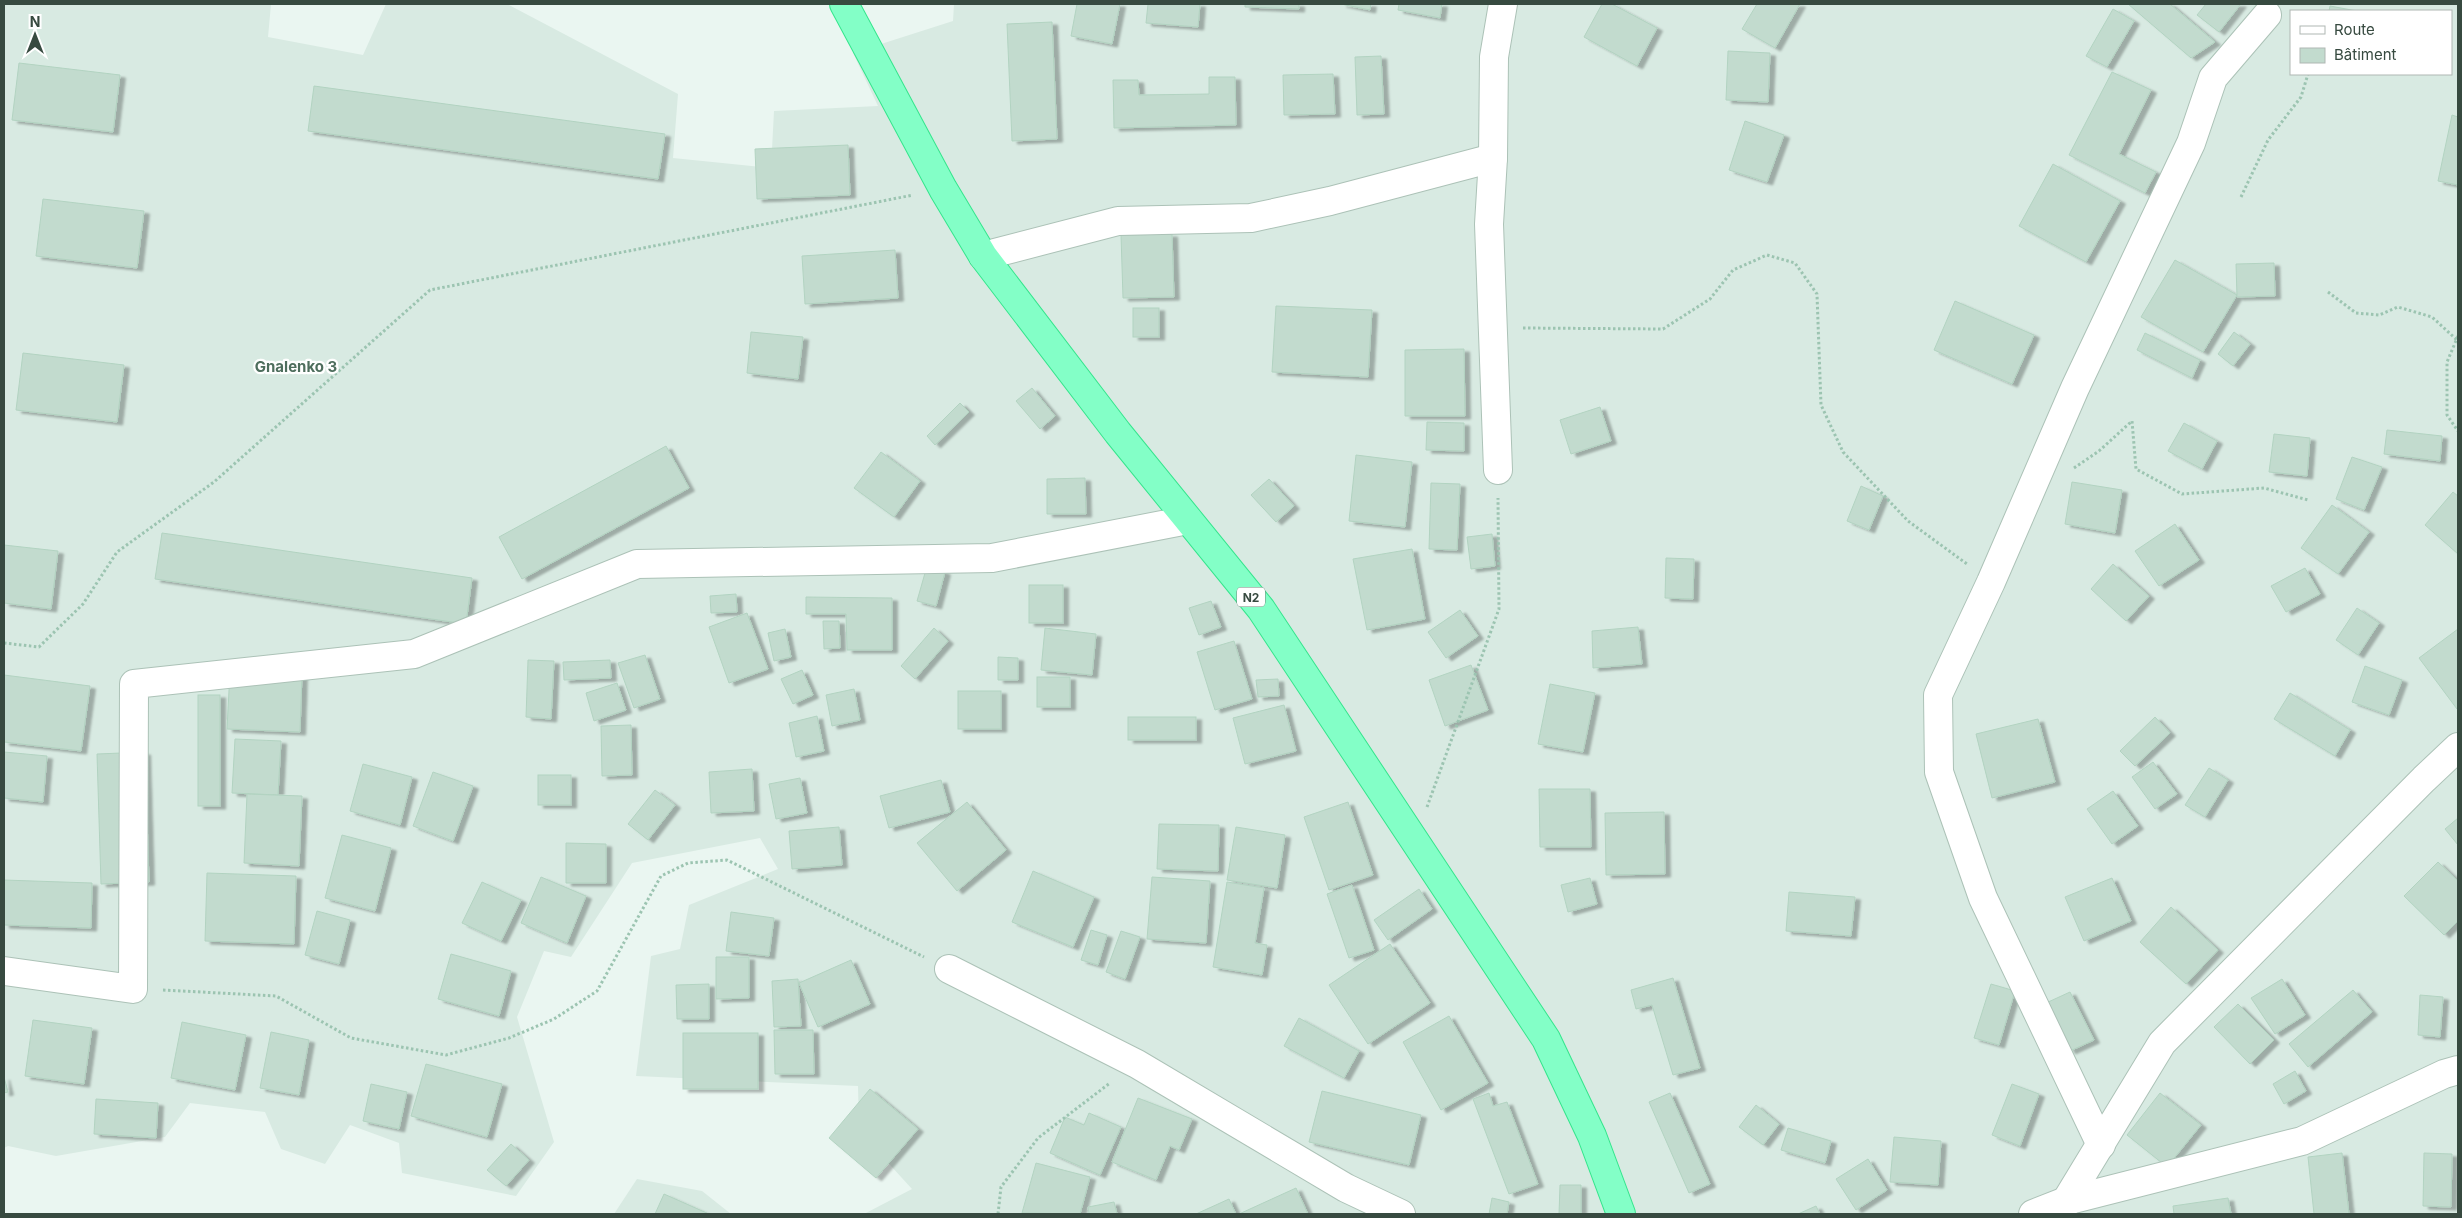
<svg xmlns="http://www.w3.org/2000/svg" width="2462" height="1218" viewBox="0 0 2462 1218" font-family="Inter,sans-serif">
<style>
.residential{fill:#d8eae2;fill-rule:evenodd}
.building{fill:#c2dbce;stroke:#b2d3c1;filter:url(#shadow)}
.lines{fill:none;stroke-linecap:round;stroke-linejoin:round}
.minor-casing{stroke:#acc2b7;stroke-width:30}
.trunk-casing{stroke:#35e58c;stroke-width:30}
.path{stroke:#9cc4b1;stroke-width:3;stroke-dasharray:2.5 2.5;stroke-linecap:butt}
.minor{stroke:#fff;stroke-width:28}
.trunk{stroke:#83ffc7;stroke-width:28}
.labels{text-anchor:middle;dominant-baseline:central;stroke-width:4.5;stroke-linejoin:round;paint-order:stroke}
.shield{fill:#fff;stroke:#738079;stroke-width:1}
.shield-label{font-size:12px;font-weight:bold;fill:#374a40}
.neighbourhood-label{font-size:15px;font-weight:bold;fill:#4e6e5d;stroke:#fff}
</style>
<defs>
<filter id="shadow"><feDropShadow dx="5.5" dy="3" stdDeviation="1" flood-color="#0004"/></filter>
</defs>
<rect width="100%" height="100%" fill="#eaf6f1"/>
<!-- residential -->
<g class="residential">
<path d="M4,4h267l-3,33 95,18 23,-51h121l171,90 -5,64 98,10 3,-57 104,-5 -25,-53 100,-32 1,-17h1504v1210h-1594l48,-25 -53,-58 -1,-45 -222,-10 15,-120 29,-7 9,-44 89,-36 -18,-31 -128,25 -61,94 -27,-6 -27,66 37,125 -38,54 -114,-23 -3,-30 -49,-18 -25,39 -44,-15 -16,-37 -75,-9 -25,34 -109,19 -48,-10 -4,2zM2291,11h160v63h-160z"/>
<polygon points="637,1179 702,1191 731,1214 614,1214"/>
</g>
<!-- building -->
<g class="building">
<polygon points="1077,4 1120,4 1112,44 1071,36"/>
<polygon points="1148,4 1200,4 1198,27 1146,23"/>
<polygon points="1245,4 1299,4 1299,9 1245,7"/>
<polygon points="1341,4 1371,4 1370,10"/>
<polygon points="1399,4 1442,4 1440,18 1398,10"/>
<polygon points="1602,4 1612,4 1657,28 1637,66 1584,37"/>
<polygon points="1757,4 1800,4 1775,48 1742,29"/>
<polygon points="2128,4 2170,4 2215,42 2191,58"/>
<polygon points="2206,4 2241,4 2219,32 2197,15"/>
<polygon points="2330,6 2357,11 2329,11"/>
<polygon points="2113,9 2134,21 2107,67 2086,56"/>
<polygon points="1052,22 1057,139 1012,141 1007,24"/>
<polygon points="1728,51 1770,53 1768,102 1726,100"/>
<polygon points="1381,56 1384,114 1357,115 1355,57"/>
<polygon points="19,63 120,75 113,132 12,120"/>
<polygon points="2112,72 2151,90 2119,154 2156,172 2145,193 2069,155"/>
<polygon points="1333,74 1335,114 1284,115 1283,75"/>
<polygon points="1209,77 1235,77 1236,125 1114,128 1113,80 1138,80 1139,95 1209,94"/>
<polygon points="314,86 665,134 658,179 308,131"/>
<polygon points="2452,115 2458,117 2458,185 2438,181"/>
<polygon points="1745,121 1784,135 1767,182 1729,170"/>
<polygon points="848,145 850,195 757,199 755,149"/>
<polygon points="2053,164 2120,201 2086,262 2019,226"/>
<polygon points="43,199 144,211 137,268 36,256"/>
<polygon points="1172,234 1174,297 1123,298 1121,235"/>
<polygon points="895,250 898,298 805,304 802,256"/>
<polygon points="2175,260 2237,295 2203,352 2141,317"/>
<polygon points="2274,263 2275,296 2237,297 2236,264"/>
<polygon points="1955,301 2034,335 2012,384 1934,350"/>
<polygon points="1276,306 1372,310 1368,377 1272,372"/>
<rect x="1133" y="308" width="26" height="29"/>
<polygon points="751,332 803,337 798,379 747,373"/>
<polygon points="2234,332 2250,344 2233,366 2218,354"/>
<polygon points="2145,333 2200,360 2192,378 2137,350"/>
<polygon points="1464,349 1465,416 1405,416 1405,350"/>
<polygon points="23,353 124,365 117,422 16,410"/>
<polygon points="1032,388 1055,416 1040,429 1016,401"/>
<polygon points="960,403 969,412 935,445 927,436"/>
<polygon points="1600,407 1611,441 1571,454 1560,420"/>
<polygon points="1427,422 1464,423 1464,451 1426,450"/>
<polygon points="2184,423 2217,441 2202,469 2168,451"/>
<polygon points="2387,430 2442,436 2440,461 2384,454"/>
<polygon points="2274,434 2310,438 2307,476 2269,472"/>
<polygon points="666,446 689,488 522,579 499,537"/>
<polygon points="881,452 920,481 894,517 854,488"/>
<polygon points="1356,455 1412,462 1405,527 1349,521"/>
<polygon points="2352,457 2382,467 2364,510 2336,499"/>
<polygon points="1085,478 1086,514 1047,514 1047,479"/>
<polygon points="1269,479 1294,506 1276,522 1251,495"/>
<polygon points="2072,482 2122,490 2115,533 2065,524"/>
<polygon points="1431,483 1460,484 1457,550 1429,549"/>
<polygon points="1861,486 1883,496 1869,530 1847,521"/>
<polygon points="2453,492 2458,496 2458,554 2425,525"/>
<polygon points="2332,505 2369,532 2338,574 2301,548"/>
<polygon points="2175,524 2199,560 2159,586 2135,551"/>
<polygon points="162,533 472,578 466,624 155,579"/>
<polygon points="1492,534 1495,566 1471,569 1467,537"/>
<polygon points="4,545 58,551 51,609 4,603"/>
<polygon points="1412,549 1425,619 1367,630 1353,559"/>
<polygon points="1666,558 1694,559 1693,599 1665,598"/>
<polygon points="2113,564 2149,596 2126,621 2091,589"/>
<polygon points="927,566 945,572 936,606 917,601"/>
<polygon points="2305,568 2320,594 2286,612 2271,586"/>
<rect x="1029" y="585" width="34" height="38"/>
<polygon points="736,594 737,612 711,613 710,596"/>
<polygon points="806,597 892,598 892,650 847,650 846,614 806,614"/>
<polygon points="1211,601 1221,627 1199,635 1189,608"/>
<polygon points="2357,608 2379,623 2358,655 2336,640"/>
<polygon points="1460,610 1478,636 1446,658 1428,632"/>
<polygon points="747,613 768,669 729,683 709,627"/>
<polygon points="823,621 839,621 840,648 824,649"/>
<polygon points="1638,627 1642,664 1593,668 1592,631"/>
<polygon points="934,628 948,641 915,679 901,666"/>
<polygon points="1045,628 1096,634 1092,675 1041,670"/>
<polygon points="785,629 791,657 774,661 768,633"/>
<polygon points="2458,629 2458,708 2457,709 2419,658"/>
<polygon points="1234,641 1252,699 1215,710 1197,652"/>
<polygon points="645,655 660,699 634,708 618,663"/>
<polygon points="998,657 1018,658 1018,680 998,680"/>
<polygon points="528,660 554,661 551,719 526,717"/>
<polygon points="610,660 611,678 564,680 563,662"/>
<polygon points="1471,665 1488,710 1445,726 1429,680"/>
<polygon points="2365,666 2402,680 2389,715 2352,702"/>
<polygon points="802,670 813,695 793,704 781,679"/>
<polygon points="230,671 302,674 300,732 227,729"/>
<polygon points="4,675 90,686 81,751 4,742"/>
<rect x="1037" y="677" width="33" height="30"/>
<polygon points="1278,679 1279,696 1258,697 1256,680"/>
<polygon points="617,683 626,710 594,721 586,693"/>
<polygon points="1550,684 1595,693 1583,752 1538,744"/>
<polygon points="854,689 860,720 832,726 826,695"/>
<rect x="958" y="691" width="43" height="38"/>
<polygon points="2290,693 2350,730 2335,756 2274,719"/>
<rect x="198" y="695" width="22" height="111"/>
<polygon points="1284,705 1296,751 1245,764 1233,718"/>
<polygon points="817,716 824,751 796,757 789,723"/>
<rect x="1128" y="717" width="68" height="23"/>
<polygon points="2155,717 2170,733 2135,766 2120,751"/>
<polygon points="2038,719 2055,782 1992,798 1976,734"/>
<polygon points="631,725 632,775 602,776 601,726"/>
<polygon points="235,739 281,741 278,795 232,793"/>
<polygon points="4,752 47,756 43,802 4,798"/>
<polygon points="145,752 149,882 101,884 97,754"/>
<polygon points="2153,762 2177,794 2155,809 2132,777"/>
<polygon points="363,764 412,777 400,825 350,811"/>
<polygon points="2209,768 2228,780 2205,817 2185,805"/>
<polygon points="752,769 754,811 711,813 709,772"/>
<polygon points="433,772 473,786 453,841 413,826"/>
<rect x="538" y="775" width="33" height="30"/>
<polygon points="800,778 807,813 776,819 769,784"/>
<polygon points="941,780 950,812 889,828 880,796"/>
<polygon points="1539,789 1590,789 1591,847 1540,847"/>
<polygon points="655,790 675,805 648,840 628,824"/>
<polygon points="2113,791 2138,826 2112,844 2087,809"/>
<polygon points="247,794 302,796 299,866 244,863"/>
<polygon points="967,802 1006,850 957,891 917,843"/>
<polygon points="1348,802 1373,875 1329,890 1304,817"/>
<polygon points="1664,812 1665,874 1606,875 1605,813"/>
<polygon points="2458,818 2458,845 2445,829"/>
<polygon points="1159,824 1219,825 1218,871 1157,869"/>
<polygon points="839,827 842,865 792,869 789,831"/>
<polygon points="1236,827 1285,835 1277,888 1227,880"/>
<polygon points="342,835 391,848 375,911 325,898"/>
<polygon points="566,843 606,844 606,883 566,883"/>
<polygon points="2438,862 2458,881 2458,921 2444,935 2404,896"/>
<polygon points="1033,871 1094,897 1073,947 1012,922"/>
<polygon points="207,873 296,876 294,944 205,941"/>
<polygon points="541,877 586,896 567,943 521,923"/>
<polygon points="1152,877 1210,881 1206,943 1147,939"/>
<polygon points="1590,878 1597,904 1568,912 1561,885"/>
<polygon points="2112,878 2131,921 2084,941 2065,897"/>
<polygon points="4,880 92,883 91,928 4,925"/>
<polygon points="482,882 521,900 501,941 462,923"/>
<polygon points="1227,882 1264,888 1255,943 1267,945 1262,975 1213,967"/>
<polygon points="1352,885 1374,950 1349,958 1327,894"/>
<polygon points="1419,889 1432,909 1388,940 1374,920"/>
<polygon points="1789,892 1855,897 1851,936 1786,931"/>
<polygon points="2171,907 2218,950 2186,984 2140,942"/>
<polygon points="317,911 350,920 339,964 305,955"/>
<polygon points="731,912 774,918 769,956 726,951"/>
<polygon points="1091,930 1107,935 1098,965 1081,960"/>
<polygon points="1121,931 1140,937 1125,979 1106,972"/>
<polygon points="1390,944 1430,1003 1368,1044 1329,985"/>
<polygon points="451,954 511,971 499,1016 438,999"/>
<polygon points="716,957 749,957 749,998 716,999"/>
<polygon points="851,960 870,1004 818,1027 799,983"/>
<polygon points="1673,978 1700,1068 1673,1075 1652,1005 1636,1009 1631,990"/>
<polygon points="798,979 801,1026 774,1027 772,981"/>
<polygon points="2282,979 2305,1015 2275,1034 2251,998"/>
<polygon points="709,984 709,1019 677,1019 676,985"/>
<polygon points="1991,984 2015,991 1999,1045 1974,1038"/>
<polygon points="2353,990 2372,1012 2308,1067 2289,1044"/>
<polygon points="2070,992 2094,1040 2070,1051 2046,1003"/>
<polygon points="2420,995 2443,997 2440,1037 2418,1035"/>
<polygon points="2238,1004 2274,1040 2250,1064 2214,1027"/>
<polygon points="1449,1016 1488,1083 1441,1110 1403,1042"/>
<polygon points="1299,1018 1359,1051 1344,1078 1284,1046"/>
<polygon points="33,1020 92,1028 84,1084 25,1076"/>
<polygon points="182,1022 246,1035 235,1090 171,1078"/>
<polygon points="774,1030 813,1030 814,1074 775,1074"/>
<polygon points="271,1032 309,1040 299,1095 260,1088"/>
<rect x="683" y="1033" width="75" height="56"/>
<polygon points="426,1064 502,1084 487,1137 411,1116"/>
<polygon points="2295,1071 2306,1091 2284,1104 2273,1084"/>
<polygon points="4,1077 8,1092 4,1093"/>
<polygon points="371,1084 407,1092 399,1129 363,1121"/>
<polygon points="2012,1084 2039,1094 2020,1146 1992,1135"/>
<polygon points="870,1089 918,1129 876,1178 829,1138"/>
<polygon points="1322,1091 1421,1115 1409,1165 1309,1142"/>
<polygon points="1489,1093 1493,1106 1507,1102 1538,1184 1509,1194 1473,1099"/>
<polygon points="1670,1093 1710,1184 1689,1193 1649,1102"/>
<polygon points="2160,1093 2201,1125 2167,1167 2127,1135"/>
<polygon points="1138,1098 1192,1119 1179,1150 1170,1146 1156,1180 1112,1162"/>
<polygon points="96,1099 158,1103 156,1138 94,1134"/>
<polygon points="1756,1105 1779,1124 1763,1145 1739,1127"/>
<polygon points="1089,1113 1121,1127 1100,1175 1050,1153 1065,1117 1084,1125"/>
<polygon points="1788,1128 1831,1141 1825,1163 1781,1150"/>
<polygon points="1894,1137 1941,1141 1938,1185 1890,1182"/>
<polygon points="511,1144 529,1160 506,1186 487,1170"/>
<polygon points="2342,1153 2349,1214 2314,1214 2308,1157"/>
<polygon points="2424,1153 2452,1154 2451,1207 2423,1206"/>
<polygon points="1868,1159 1887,1190 1856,1210 1836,1179"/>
<polygon points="1036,1163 1090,1177 1080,1214 1022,1213"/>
<polygon points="1560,1185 1581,1185 1581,1214 1559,1214"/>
<polygon points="1296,1188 1308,1214 1239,1214"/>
<polygon points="664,1194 709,1214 655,1214"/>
<polygon points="1492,1198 1509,1202 1507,1214 1489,1214"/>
<polygon points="2228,1198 2231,1214 2174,1214 2173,1206"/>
<polygon points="1229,1199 1236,1214 1196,1214"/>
<polygon points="1114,1202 1117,1214 1089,1214 1088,1207"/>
<polygon points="1816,1206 1820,1214 1798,1214"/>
</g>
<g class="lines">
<defs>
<g id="minor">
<polyline points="983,256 1118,221 1251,218 1330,201 1493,158"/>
<polyline points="1498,470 1489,224 1493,158 1494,57 1503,4"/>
<polyline points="949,969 1137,1064 1346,1188 1401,1214"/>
<polyline points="4,971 133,989 134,684 414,654 637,564 992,558 1188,520"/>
<polyline points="2101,1145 1983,898 1939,772 1938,695 1991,582 2075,388 2191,143 2213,78 2267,15"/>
<polyline points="2033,1214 2066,1201 2302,1141 2444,1074 2458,1070"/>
<polyline points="2061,1214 2066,1201 2162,1043 2424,779 2458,747"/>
</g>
<polyline id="trunk" points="844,4 943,189 983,256 1118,433 1261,609 1546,1039 1592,1136 1621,1214"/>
</defs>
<!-- minor casing -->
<use href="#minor" class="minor-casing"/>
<!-- trunk casing -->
<use href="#trunk" class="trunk-casing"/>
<!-- path -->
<g class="path">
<polyline points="2241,197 2268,140 2301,97 2308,74"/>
<polyline points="2328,292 2356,313 2379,315 2398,307 2432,317 2457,340"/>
<polyline points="1523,328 1663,329 1710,299 1733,270 1767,255 1795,263 1817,294 1821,405 1843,452 1908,521 1967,564"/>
<polyline points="2458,336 2447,362 2447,415 2458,431"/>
<polyline points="2074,468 2099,451 2132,421 2136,469 2182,494 2264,488 2308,500"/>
<polyline points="4,643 39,647 83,604 117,552 214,482 430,290 913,195"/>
<polyline points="1427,807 1499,609 1498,498"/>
<polyline points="163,990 276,996 351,1038 446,1055 509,1038 554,1019 597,991 661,876 688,863 727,860 924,957"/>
<polyline points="998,1214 1001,1187 1038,1138 1110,1083"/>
</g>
<!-- minor -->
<use href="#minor" class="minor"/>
<!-- trunk -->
<use href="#trunk" class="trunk"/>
</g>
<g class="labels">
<!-- shield labels -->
<rect class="shield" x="1237" y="587.5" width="28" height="19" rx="4"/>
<g class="shield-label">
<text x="1251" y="597">N2</text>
</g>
<!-- neighbourhood labels -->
<g class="neighbourhood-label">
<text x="296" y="366">Gnalenko 3</text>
</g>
</g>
<!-- border -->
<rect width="2462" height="1218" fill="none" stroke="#374a40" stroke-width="10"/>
<!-- legend -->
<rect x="2290" y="10" width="162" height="65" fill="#ffffff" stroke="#afb7b3"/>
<rect x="2300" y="26" width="25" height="8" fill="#ffffff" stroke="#afb7b3"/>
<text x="2334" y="35" font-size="15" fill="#374a40">Route</text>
<rect x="2300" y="48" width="25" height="15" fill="#c2dbce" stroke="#afb7b3"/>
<text x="2334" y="60" font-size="15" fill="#374a40">Bâtiment</text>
<!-- north arrow -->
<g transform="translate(35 35)" stroke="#ffffff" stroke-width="4" paint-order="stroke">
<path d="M0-4L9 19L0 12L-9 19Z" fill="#374a40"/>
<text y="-8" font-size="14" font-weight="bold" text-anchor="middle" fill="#374a40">N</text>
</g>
</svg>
